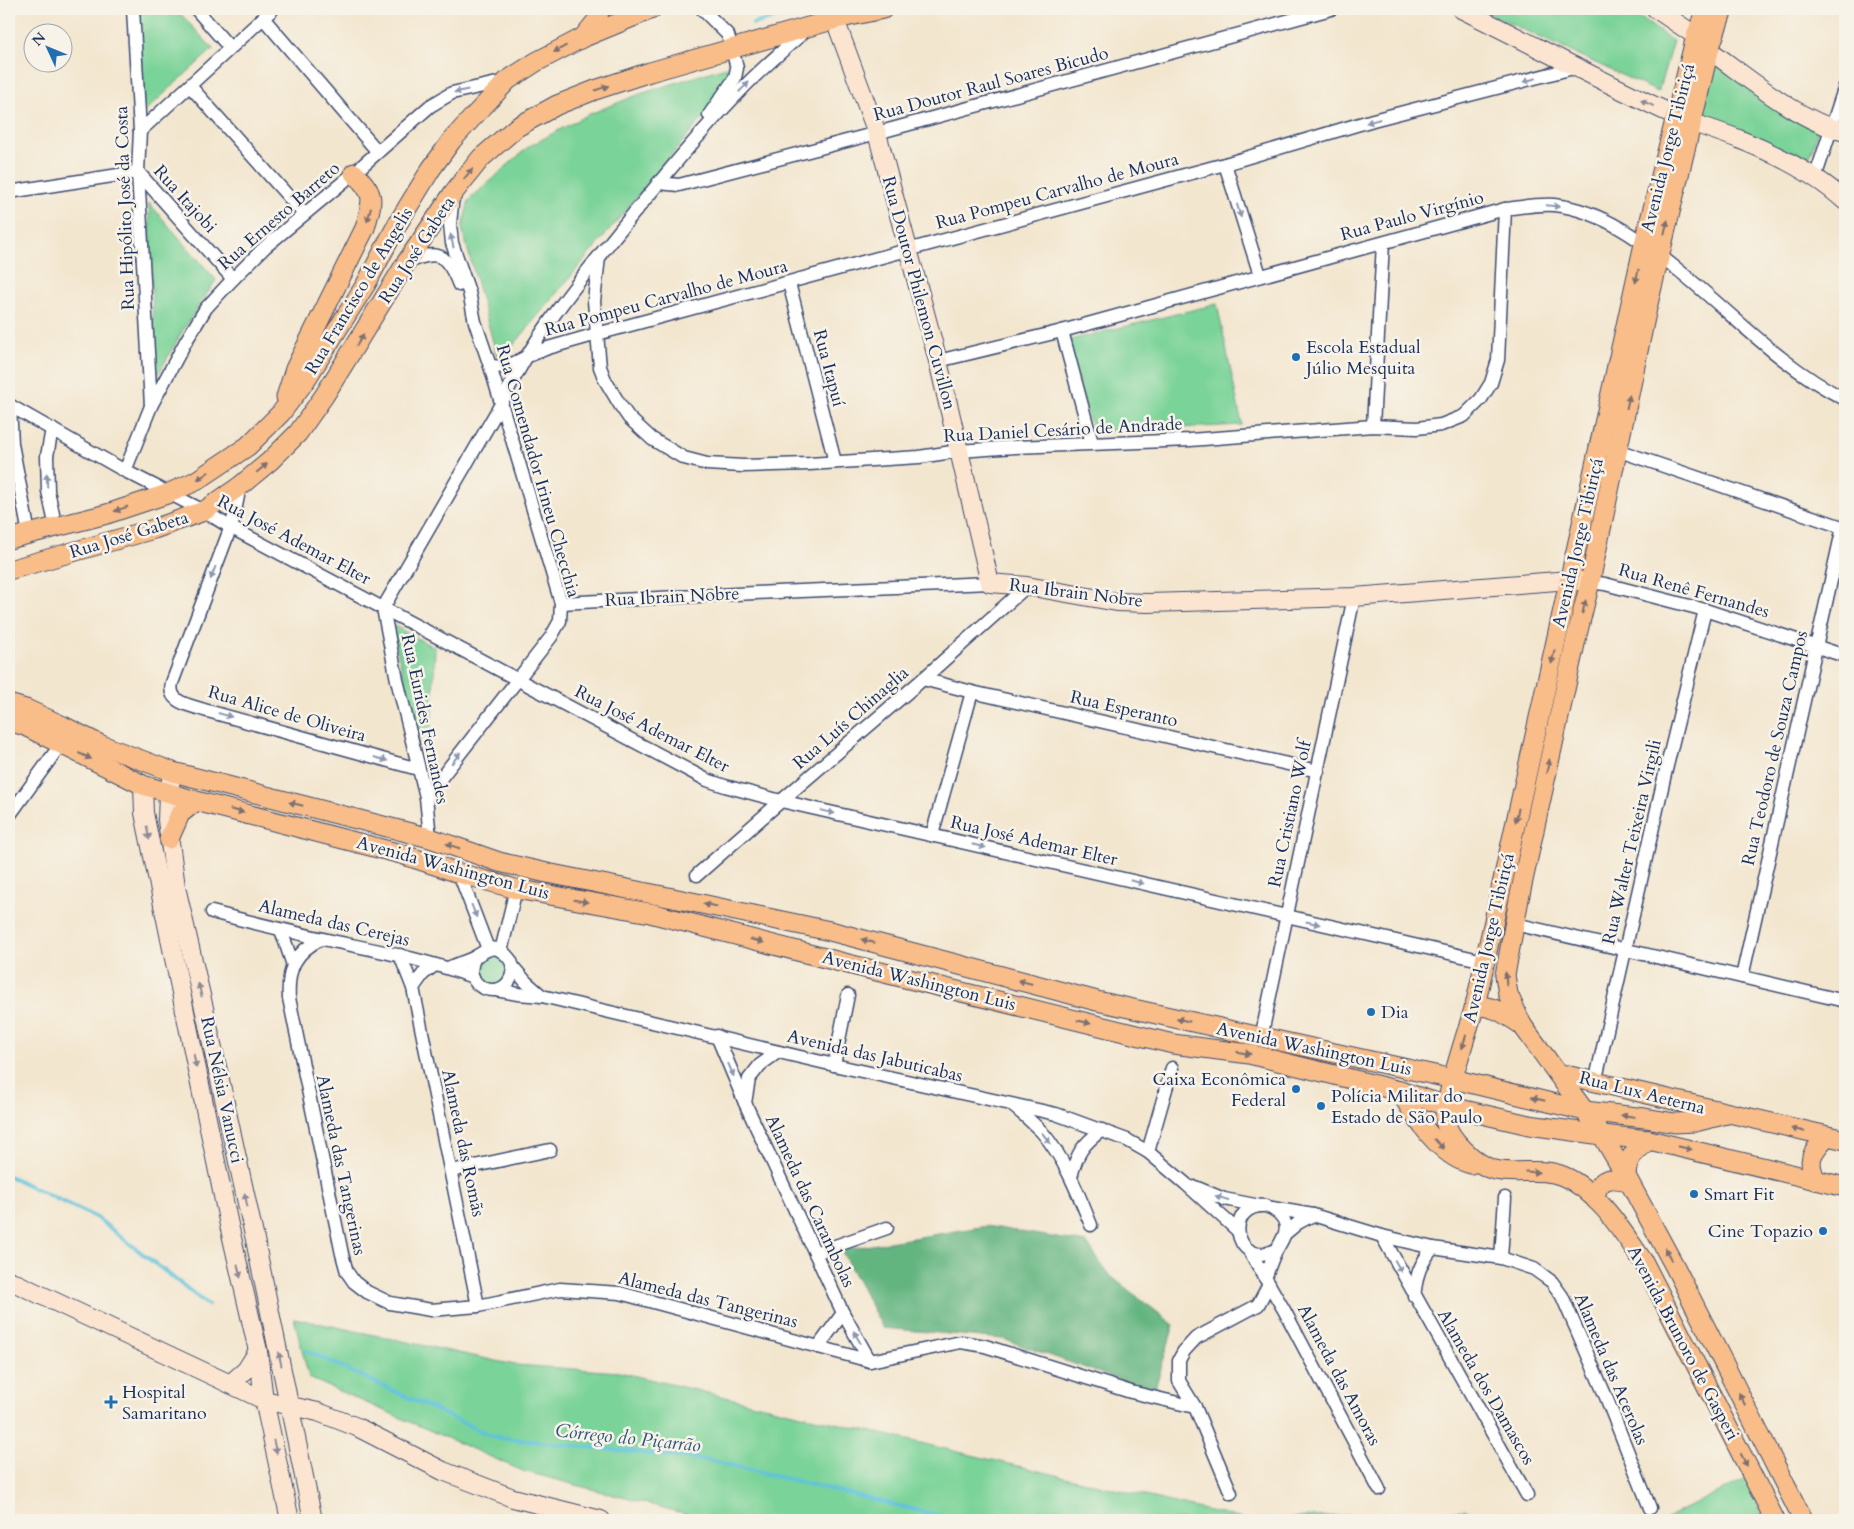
<svg xmlns="http://www.w3.org/2000/svg" width="1854" height="1529" viewBox="0 0 1854 1529" font-family="Cardo,serif">
<style>
.green{fill:#7ad398;stroke:#4a817b}
.forest{fill:#63b580;stroke:#3f726f}
.lines{fill:none;stroke-linecap:round;stroke-linejoin:round}
.stream{stroke:#5fc3dd;stroke-width:4}
.street-casing{stroke:#3b4a6f;stroke-width:15}
.secondary-casing{stroke:#3b4a6f;stroke-width:20}
.primary-casing{stroke:#3b4a6f;stroke-width:21}
.street{stroke:#fff;stroke-width:12}
.secondary{stroke:#fce5d0;stroke-width:18}
.primary{stroke:#f8bd89;stroke-width:19}
.oneway{fill:#7e6f71}
.oneway2{fill:#8d97ae}
.oneway3{fill:#8c8a97}
.poi-dot{fill:#1f6fb2;stroke:#f7f3e8;stroke-width:2}
.labels{text-anchor:middle;dominant-baseline:central;stroke-width:5;stroke-linejoin:round;paint-order:stroke}
.street-label{font-size:18px;fill:#1b2f5e;stroke:#f7f3e8}
.poi-label{font-size:18px;fill:#1b2f5e;stroke:#f7f3e8;text-anchor:start}
.water-label{font-size:19px;font-style:italic;fill:#2c547e;stroke:#f7f3e8}
</style>
<rect width="100%" height="100%" fill="#f7f3e8"/>
<filter id="ink" filterUnits="userSpaceOnUse"><feTurbulence type="fractalNoise" baseFrequency=".02" numOctaves="2"/><feDisplacementMap in="SourceGraphic" scale="10" xChannelSelector="R" yChannelSelector="G"/><feConvolveMatrix kernelMatrix="1 2 1 2 8 2 1 2 1" color-interpolation-filters="sRGB"/></filter>
<filter id="wash" filterUnits="userSpaceOnUse"><feTurbulence type="fractalNoise" baseFrequency=".0096" numOctaves="4" result="noise"/><feDisplacementMap in="SourceGraphic" scale="20" xChannelSelector="R" yChannelSelector="G"/><feGaussianBlur stdDeviation="1.12" result="paint"/><feColorMatrix in="noise" values="0 0 0 0 0 0 0 0 0 0 0 0 0 0 0 0 0 1.4 0 .05"/><feComposite in="paint" operator="in"/></filter>
<g filter="url(#wash)">
<rect width="100%" height="100%" fill="#f3e6cf"/>
<!-- green -->
<g class="green">
<polygon points="139,9 176,9 213,49 142,114"/>
<polygon points="1479,9 1628,9 1673,41 1658,92"/>
<polygon points="1715,64 1818,131 1807,166 1700,117"/>
<polygon points="729,66 732,73 726,90 501,360 496,353 462,228 469,200 528,147 587,115 640,94"/>
<polygon points="149,203 216,280 183,330 155,380"/>
<polygon points="1217,304 1242,425 1093,432 1066,341"/>
<polygon points="391,624 435,648 431,737 418,738"/>
<polygon points="494,951 510,964 503,982 493,987 480,981 475,969 476,963"/>
<polygon points="294,1318 515,1365 619,1372 1247,1520 1466,1510 1491,1520 709,1520 523,1471 309,1378"/>
<polygon points="1745,1479 1766,1520 1663,1520"/>
</g>
<!-- forest -->
<polygon class="forest" points="986,1226 1087,1243 1108,1274 1174,1325 1154,1392 1003,1339 883,1328 841,1250"/>
<g class="lines">
<!-- stream -->
<g class="stream">
<polyline points="753,24 806,9"/>
<polyline points="9,1176 97,1218 208,1305"/>
<polyline points="307,1351 494,1437 708,1460 958,1520"/>
</g>
</g>
</g>
<g filter="url(#ink)">
<g class="lines">
<defs>
<g id="street">
<polyline points="133,9 140,131 138,172 151,406"/>
<polyline points="196,9 230,48"/>
<polyline points="702,9 728,35 737,68 735,78 709,115"/>
<polyline points="263,18 378,152"/>
<polyline points="190,86 304,214"/>
<polyline points="140,131 273,9"/>
<polyline points="1225,164 1260,275"/>
<polyline points="1815,178 1845,86"/>
<polyline points="658,183 679,185 877,133 1331,9"/>
<polyline points="9,192 138,172 233,279"/>
<polyline points="599,257 594,301 600,367 605,380 620,405 629,418 652,439 684,458 707,464 743,466 809,464 919,457 959,451 1015,447 1190,440 1373,426 1417,428 1441,425 1464,416 1481,399 1491,383 1498,360 1505,209"/>
<path d="M407,263c31,-15 40,-9 52,22"/>
<polyline points="789,283 835,462"/>
<polyline points="1062,331 1092,443"/>
<path d="M938,361l124,-30 443,-122c16,-2 33,-5 49,-4 47,5 87,35 123,64 55,44 105,99 168,130"/>
<polyline points="490,366 506,367 528,356 548,348 597,334 1225,164 1373,120 1577,67"/>
<polyline points="9,405 125,471 204,511 230,527 707,780 725,786 781,801 1484,961"/>
<polyline points="10,405 12,444 29,534"/>
<polyline points="1373,426 1383,243"/>
<polyline points="52,429 47,456 48,491 56,528"/>
<polyline points="1611,448 1845,528"/>
<polyline points="125,471 151,406 186,341 206,308 233,279 265,247 354,173 430,106 452,93 506,81"/>
<path d="M240,486l-7,35 -61,162c-5,20 18,22 32,27l214,59"/>
<polyline points="1590,582 1605,584 1705,610 1845,656"/>
<polyline points="561,603 777,592 990,583"/>
<path d="M383,608l118,-204c29,-62 72,-116 115,-169 41,-50 81,-100 126,-146 20,-21 43,-40 64,-59"/>
<polyline points="383,608 397,680 426,797 430,838"/>
<polyline points="923,679 972,692 1318,771"/>
<polyline points="426,797 551,637 560,621 561,603 490,366 475,322 469,292 452,243 450,224 453,195"/>
<polyline points="9,816 61,744"/>
<polyline points="932,835 972,692"/>
<polyline points="459,873 488,949"/>
<polyline points="697,875 781,801 923,679 1027,586"/>
<path d="M212,912c40,11 80,20 120,29 47,10 95,19 141,36"/>
<polyline points="1515,924 1845,1001"/>
<polyline points="281,930 293,965"/>
<path d="M321,939c-26,13 -34,30 -32,59l53,256 5,18 7,10 13,10 23,11 41,7 47,-4 82,-17 60,4 250,68 91,-19 24,4 146,46 64,15"/>
<polyline points="501,951 516,889"/>
<polyline points="400,955 413,988 478,1306"/>
<polyline points="513,967 526,982 542,996"/>
<path d="M448,968c8,-4 17,-6 25,-10 12,-6 21,-17 34,-2 5,5 7,11 5,18 -7,30 -54,14 -37,-17"/>
<polyline points="1742,977 1843,527"/>
<polyline points="413,988 423,974 435,965"/>
<polyline points="496,990 518,994 542,996 834,1065 1056,1114 1127,1140 1148,1152 1186,1184 1238,1231"/>
<polyline points="717,1036 745,1103 843,1313 870,1361"/>
<polyline points="1261,1038 1354,597"/>
<polyline points="834,1065 848,995"/>
<polyline points="1595,1083 1665,774 1705,610"/>
<polyline points="745,1103 749,1079 760,1065 778,1052"/>
<path d="M1013,1106c10,8 20,17 29,26 23,27 36,61 49,93"/>
<polyline points="1148,1152 1172,1068"/>
<polyline points="451,1171 550,1150"/>
<path d="M1071,1177c6,-24 11,-32 31,-47"/>
<polyline points="1195,1187 1224,1199 1260,1206"/>
<polyline points="1272,1208 1313,1215 1382,1236 1433,1248 1501,1258 1534,1269 1541,1274 1552,1282 1562,1296 1606,1397 1650,1508"/>
<polyline points="1286,1233 1298,1223 1313,1215"/>
<polyline points="1382,1236 1527,1495"/>
<polyline points="1249,1250 1284,1310 1379,1489"/>
<polyline points="815,1253 887,1228"/>
<polyline points="1501,1258 1505,1198"/>
<path d="M1265,1278c4,-9 7,-21 12,-29 8,-13 15,-25 0,-37 -5,-4 -11,-7 -18,-6 -37,6 -20,65 18,43"/>
<path d="M1414,1296c3,-22 5,-31 19,-48"/>
<polyline points="818,1347 843,1313"/>
<polyline points="1231,1493 1195,1407 1179,1381 1179,1360 1184,1351 1196,1338 1258,1305 1269,1284"/>
</g>
<g id="secondary">
<polyline points="831,9 877,133 938,361 990,583 1027,586 1117,602 1148,603 1354,597 1570,580 1590,582"/>
<path d="M1461,9c71,35 141,73 213,106 22,10 45,16 67,25 37,15 75,34 104,61"/>
<polyline points="1656,9 1696,36"/>
<path d="M1709,50c41,29 88,70 136,82"/>
<polyline points="173,772 168,793 167,820 176,887 207,1021 254,1235 313,1520"/>
<polyline points="143,785 144,813 229,1225 258,1351 264,1400 290,1520"/>
<polyline points="9,1280 264,1400 318,1412 357,1427 443,1471 513,1498 601,1520"/>
<polyline points="230,1384 246,1370 258,1351"/>
</g>
<g id="primary">
<path d="M1706,9l-10,27 -52,208 -169,762c-9,28 -18,56 -25,84 -2,10 -6,21 -5,30 3,19 32,46 50,50 22,5 47,-3 68,6 34,14 60,56 80,85l132,259"/>
<polyline points="1723,9 1709,50 1647,308 1590,582 1577,635 1519,899 1505,975 1508,994 1522,1025 1602,1135 1626,1176 1675,1267 1803,1520"/>
<polyline points="585,35 598,19 599,9"/>
<path d="M286,397l9,-28 70,-141c8,-29 11,-33 -11,-55"/>
<polyline points="9,539 107,514 167,494 196,481 248,446 281,413 305,381 366,284 398,223 431,169 452,140 473,117 508,80 536,62 582,38 652,9"/>
<polyline points="9,570 154,529 204,511 240,486 270,461 298,433 324,396 406,263 454,192 481,158 517,127 557,105 595,90 650,72 836,19 883,9"/>
<polyline points="9,704 26,709 63,726 99,744 173,772 430,838 499,862 547,873 673,898 830,931 1097,1001 1453,1079 1585,1111 1645,1118 1675,1123 1695,1122 1727,1114"/>
<polyline points="9,721 25,726 143,785 196,801 401,854 459,873 516,889 650,913 848,964 1173,1044 1249,1054 1400,1091 1447,1106 1529,1125 1602,1135 1649,1140 1845,1187"/>
<polyline points="169,839 180,814 196,801"/>
<path d="M1475,1006c19,-1 31,9 47,19"/>
<polyline points="1557,1073 1845,1140"/>
<path d="M1400,1091c15,26 39,65 71,73"/>
<path d="M1626,1176c1,-20 9,-24 23,-36"/>
<path d="M1816,1180c-10,-20 -4,-28 10,-43"/>
<path d="M1596,1200l-1,-5c6,-18 15,-18 33,-14"/>
</g>
</defs>
<!-- street casing -->
<use href="#street" class="street-casing"/>
<!-- secondary casing -->
<use href="#secondary" class="secondary-casing"/>
<!-- primary casing -->
<use href="#primary" class="primary-casing"/>
<!-- street -->
<use href="#street" class="street"/>
<!-- secondary -->
<use href="#secondary" class="secondary"/>
<!-- primary -->
<use href="#primary" class="primary"/>
</g>
<!-- one-way arrows -->
<defs><path id="oneway-solid" d="M-6-.8H1V-3.2L6.5 0L1 3.2V.8H-6Z" transform="scale(1.25)"/></defs>
<g class="oneway">
<use href="#oneway-solid" transform="translate(560 49) rotate(152)"/>
<use href="#oneway-solid" transform="translate(602 88) rotate(-19)"/>
<use href="#oneway-solid" transform="translate(468 174) rotate(-51)"/>
<use href="#oneway-solid" transform="translate(369 215) rotate(106)"/>
<use href="#oneway-solid" transform="translate(1666 227) rotate(-76)"/>
<use href="#oneway-solid" transform="translate(1637 276) rotate(103)"/>
<use href="#oneway-solid" transform="translate(360 340) rotate(-59)"/>
<use href="#oneway-solid" transform="translate(1628 402) rotate(-78)"/>
<use href="#oneway-solid" transform="translate(262 468) rotate(-40)"/>
<use href="#oneway-solid" transform="translate(203 476) rotate(145)"/>
<use href="#oneway-solid" transform="translate(121 509) rotate(161)"/>
<use href="#oneway-solid" transform="translate(1584 607) rotate(-76)"/>
<use href="#oneway-solid" transform="translate(1553 657) rotate(103)"/>
<use href="#oneway-solid" transform="translate(85 756) rotate(25)"/>
<use href="#oneway-solid" transform="translate(1548 766) rotate(-78)"/>
<use href="#oneway-solid" transform="translate(296 804) rotate(-166)"/>
<use href="#oneway-solid" transform="translate(237 811) rotate(14)"/>
<use href="#oneway-solid" transform="translate(1517 815) rotate(103)"/>
<use href="#oneway-solid" transform="translate(453 846) rotate(-161)"/>
<use href="#oneway-solid" transform="translate(581 901) rotate(10)"/>
<use href="#oneway-solid" transform="translate(710 905) rotate(-168)"/>
<use href="#oneway-solid" transform="translate(757 941) rotate(15)"/>
<use href="#oneway-solid" transform="translate(868 941) rotate(-165)"/>
<use href="#oneway-solid" transform="translate(1506 979) rotate(-94)"/>
<use href="#oneway-solid" transform="translate(1025 982) rotate(-165)"/>
<use href="#oneway-solid" transform="translate(1183 1020) rotate(-167)"/>
<use href="#oneway-solid" transform="translate(1084 1022) rotate(14)"/>
<use href="#oneway-solid" transform="translate(1464 1042) rotate(107)"/>
<use href="#oneway-solid" transform="translate(1244 1053) rotate(9)"/>
<use href="#oneway-solid" transform="translate(1538 1099) rotate(-166)"/>
<use href="#oneway-solid" transform="translate(1628 1116) rotate(-173)"/>
<use href="#oneway-solid" transform="translate(1798 1130) rotate(-167)"/>
<use href="#oneway-solid" transform="translate(1439 1144) rotate(46)"/>
<use href="#oneway-solid" transform="translate(1685 1148) rotate(13)"/>
<use href="#oneway-solid" transform="translate(1532 1172) rotate(3)"/>
<use href="#oneway-solid" transform="translate(1668 1254) rotate(-119)"/>
<use href="#oneway-solid" transform="translate(1742 1399) rotate(-117)"/>
<use href="#oneway-solid" transform="translate(1744 1460) rotate(63)"/>
</g>
<g class="oneway2">
<use href="#oneway-solid" transform="translate(1530 80) rotate(165)"/>
<use href="#oneway-solid" transform="translate(744 87) rotate(-45)"/>
<use href="#oneway-solid" transform="translate(461 91) rotate(168)"/>
<use href="#oneway-solid" transform="translate(1373 121) rotate(164)"/>
<use href="#oneway-solid" transform="translate(1553 206) rotate(5)"/>
<use href="#oneway-solid" transform="translate(1239 211) rotate(73)"/>
<use href="#oneway-solid" transform="translate(452 241) rotate(-103)"/>
<use href="#oneway-solid" transform="translate(47 480) rotate(-92)"/>
<use href="#oneway-solid" transform="translate(213 573) rotate(111)"/>
<use href="#oneway-solid" transform="translate(225 715) rotate(16)"/>
<use href="#oneway-solid" transform="translate(456 758) rotate(-52)"/>
<use href="#oneway-solid" transform="translate(381 759) rotate(16)"/>
<use href="#oneway-solid" transform="translate(828 812) rotate(13)"/>
<use href="#oneway-solid" transform="translate(979 846) rotate(13)"/>
<use href="#oneway-solid" transform="translate(1137 882) rotate(13)"/>
<use href="#oneway-solid" transform="translate(474 911) rotate(69)"/>
<use href="#oneway-solid" transform="translate(1313 923) rotate(12)"/>
<use href="#oneway-solid" transform="translate(731 1070) rotate(67)"/>
<use href="#oneway-solid" transform="translate(1046 1138) rotate(52)"/>
<use href="#oneway-solid" transform="translate(1222 1198) rotate(-162)"/>
<use href="#oneway-solid" transform="translate(1398 1266) rotate(61)"/>
<use href="#oneway-solid" transform="translate(857 1337) rotate(-120)"/>
</g>
<g class="oneway3">
<use href="#oneway-solid" transform="translate(1647 103) rotate(-155)"/>
<use href="#oneway-solid" transform="translate(148 833) rotate(79)"/>
<use href="#oneway-solid" transform="translate(200 990) rotate(-104)"/>
<use href="#oneway-solid" transform="translate(195 1061) rotate(78)"/>
<use href="#oneway-solid" transform="translate(246 1200) rotate(-102)"/>
<use href="#oneway-solid" transform="translate(239 1271) rotate(77)"/>
<use href="#oneway-solid" transform="translate(280 1359) rotate(-102)"/>
<use href="#oneway-solid" transform="translate(275 1447) rotate(77)"/>
</g>
</g>
<!-- markers -->
<g class="poi-dot">
<circle cx="1296" cy="357" r="5"/>
<circle cx="1371" cy="1012" r="5"/>
<circle cx="1296" cy="1089" r="5"/>
<circle cx="1321" cy="1106" r="5"/>
<circle cx="1694" cy="1194" r="5"/>
<circle cx="1823" cy="1231" r="5"/>
<path d="M108.5 1394.5h5v5h5v5h-5v5h-5v-5h-5v-5h5z"/>
</g>
<g class="labels">
<!-- street labels -->
<g class="street-label">
<text transform="translate(991 84) rotate(-15)">Rua Doutor Raul Soares Bicudo</text>
<text transform="translate(1668 148) rotate(-76)">Avenida Jorge Tibiriçá</text>
<text transform="translate(1057 191) rotate(-15)">Rua Pompeu Carvalho de Moura</text>
<text transform="translate(185 199) rotate(48)">Rua Itajobi</text>
<text transform="translate(125 208) rotate(-92)">Rua Hipólito José da Costa</text>
<text transform="translate(279 216) rotate(-41)">Rua Ernesto Barreto</text>
<text transform="translate(1412 216) rotate(-15)">Rua Paulo Virgínio</text>
<text transform="translate(417 250) rotate(-57)">Rua José Gabeta</text>
<text transform="translate(359 291) rotate(-59)">Rua Francisco de Angelis</text>
<text transform="translate(919 293) rotate(75)">Rua Doutor Philemon Cuvillon</text>
<text transform="translate(666 298) rotate(-15)">Rua Pompeu Carvalho de Moura</text>
<text transform="translate(829 368) rotate(75)">Rua Itapuí</text>
<text transform="translate(1063 430) rotate(-3)">Rua Daniel Cesário de Andrade</text>
<text transform="translate(538 471) rotate(74)">Rua Comendador Irineu Checchia</text>
<text transform="translate(129 535) rotate(-17)">Rua José Gabeta</text>
<text transform="translate(294 540) rotate(28)">Rua José Ademar Elter</text>
<text transform="translate(1578 543) rotate(-77)">Avenida Jorge Tibiriçá</text>
<text transform="translate(1694 591) rotate(16)">Rua Renê Fernandes</text>
<text transform="translate(1076 593) rotate(7)">Rua Ibrain Nobre</text>
<text transform="translate(672 597) rotate(-3)">Rua Ibrain Nobre</text>
<text transform="translate(1124 709) rotate(13)">Rua Esperanto</text>
<text transform="translate(287 714) rotate(16)">Rua Alice de Oliveira</text>
<text transform="translate(851 718) rotate(-41)">Rua Luís Chinaglia</text>
<text transform="translate(425 719) rotate(78)">Rua Eurides Fernandes</text>
<text transform="translate(652 729) rotate(27)">Rua José Ademar Elter</text>
<text transform="translate(1775 748) rotate(-77)">Rua Teodoro de Souza Campos</text>
<text transform="translate(1290 814) rotate(-78)">Rua Cristiano Wolf</text>
<text transform="translate(1034 841) rotate(13)">Rua José Ademar Elter</text>
<text transform="translate(1632 842) rotate(-77)">Rua Walter Teixeira Virgili</text>
<text transform="translate(453 868) rotate(15)">Avenida Washington Luis</text>
<text transform="translate(334 923) rotate(13)">Alameda das Cerejas</text>
<text transform="translate(1489 938) rotate(-77)">Avenida Jorge Tibiriçá</text>
<text transform="translate(919 981) rotate(14)">Avenida Washington Luis</text>
<text transform="translate(1314 1049) rotate(12)">Avenida Washington Luis</text>
<text transform="translate(875 1056) rotate(13)">Avenida das Jabuticabas</text>
<text transform="translate(222 1090) rotate(78)">Rua Nélsia Vanucci</text>
<text transform="translate(1642 1093) rotate(14)">Rua Lux Aeterna</text>
<text transform="translate(463 1143) rotate(78)">Alameda das Romãs</text>
<text transform="translate(341 1165) rotate(78)">Alameda das Tangerinas</text>
<text transform="translate(810 1201) rotate(65)">Alameda das Carambolas</text>
<text transform="translate(708 1300) rotate(14)">Alameda das Tangerinas</text>
<text transform="translate(1683 1343) rotate(62)">Avenida Brunoro de Gasperi</text>
<text transform="translate(1611 1369) rotate(67)">Alameda das Acerolas</text>
<text transform="translate(1339 1375) rotate(62)">Alameda das Amoras</text>
<text transform="translate(1486 1387) rotate(60)">Alameda dos Damascos</text>
</g>
<!-- poi labels -->
<g class="poi-label">
<text x="1306" y="347">Escola Estadual<tspan x="1306" dy="21">Júlio Mesquita</tspan></text>
<text x="1381" y="1012">Dia</text>
<text x="1286" y="1079" text-anchor="end">Caixa Econômica<tspan x="1286" dy="21">Federal</tspan></text>
<text x="1331" y="1096">Polícia Militar do<tspan x="1331" dy="21">Estado de São Paulo</tspan></text>
<text x="1704" y="1194">Smart Fit</text>
<text x="1813" y="1231" text-anchor="end">Cine Topazio</text>
<text x="122" y="1392">Hospital<tspan x="122" dy="21">Samaritano</tspan></text>
</g>
<!-- water labels -->
<g class="water-label">
<text transform="translate(628 1438) rotate(6)">Córrego do Piçarrão</text>
</g>
</g>
<!-- margin -->
<rect width="1854" height="1529" fill="none" stroke="#f7f3e8" stroke-width="30"/>
<!-- north arrow -->
<g transform="translate(48 48) rotate(314)"><circle r="24" fill="#f7f3e8" stroke="#9fa5b1"/>
<path d="M0-4L9 19L0 12L-9 19Z" fill="#1f6fb2"/>
<text y="-8" font-size="14" font-weight="bold" text-anchor="middle" fill="#1b2f5e">N</text>
</g>
</svg>
